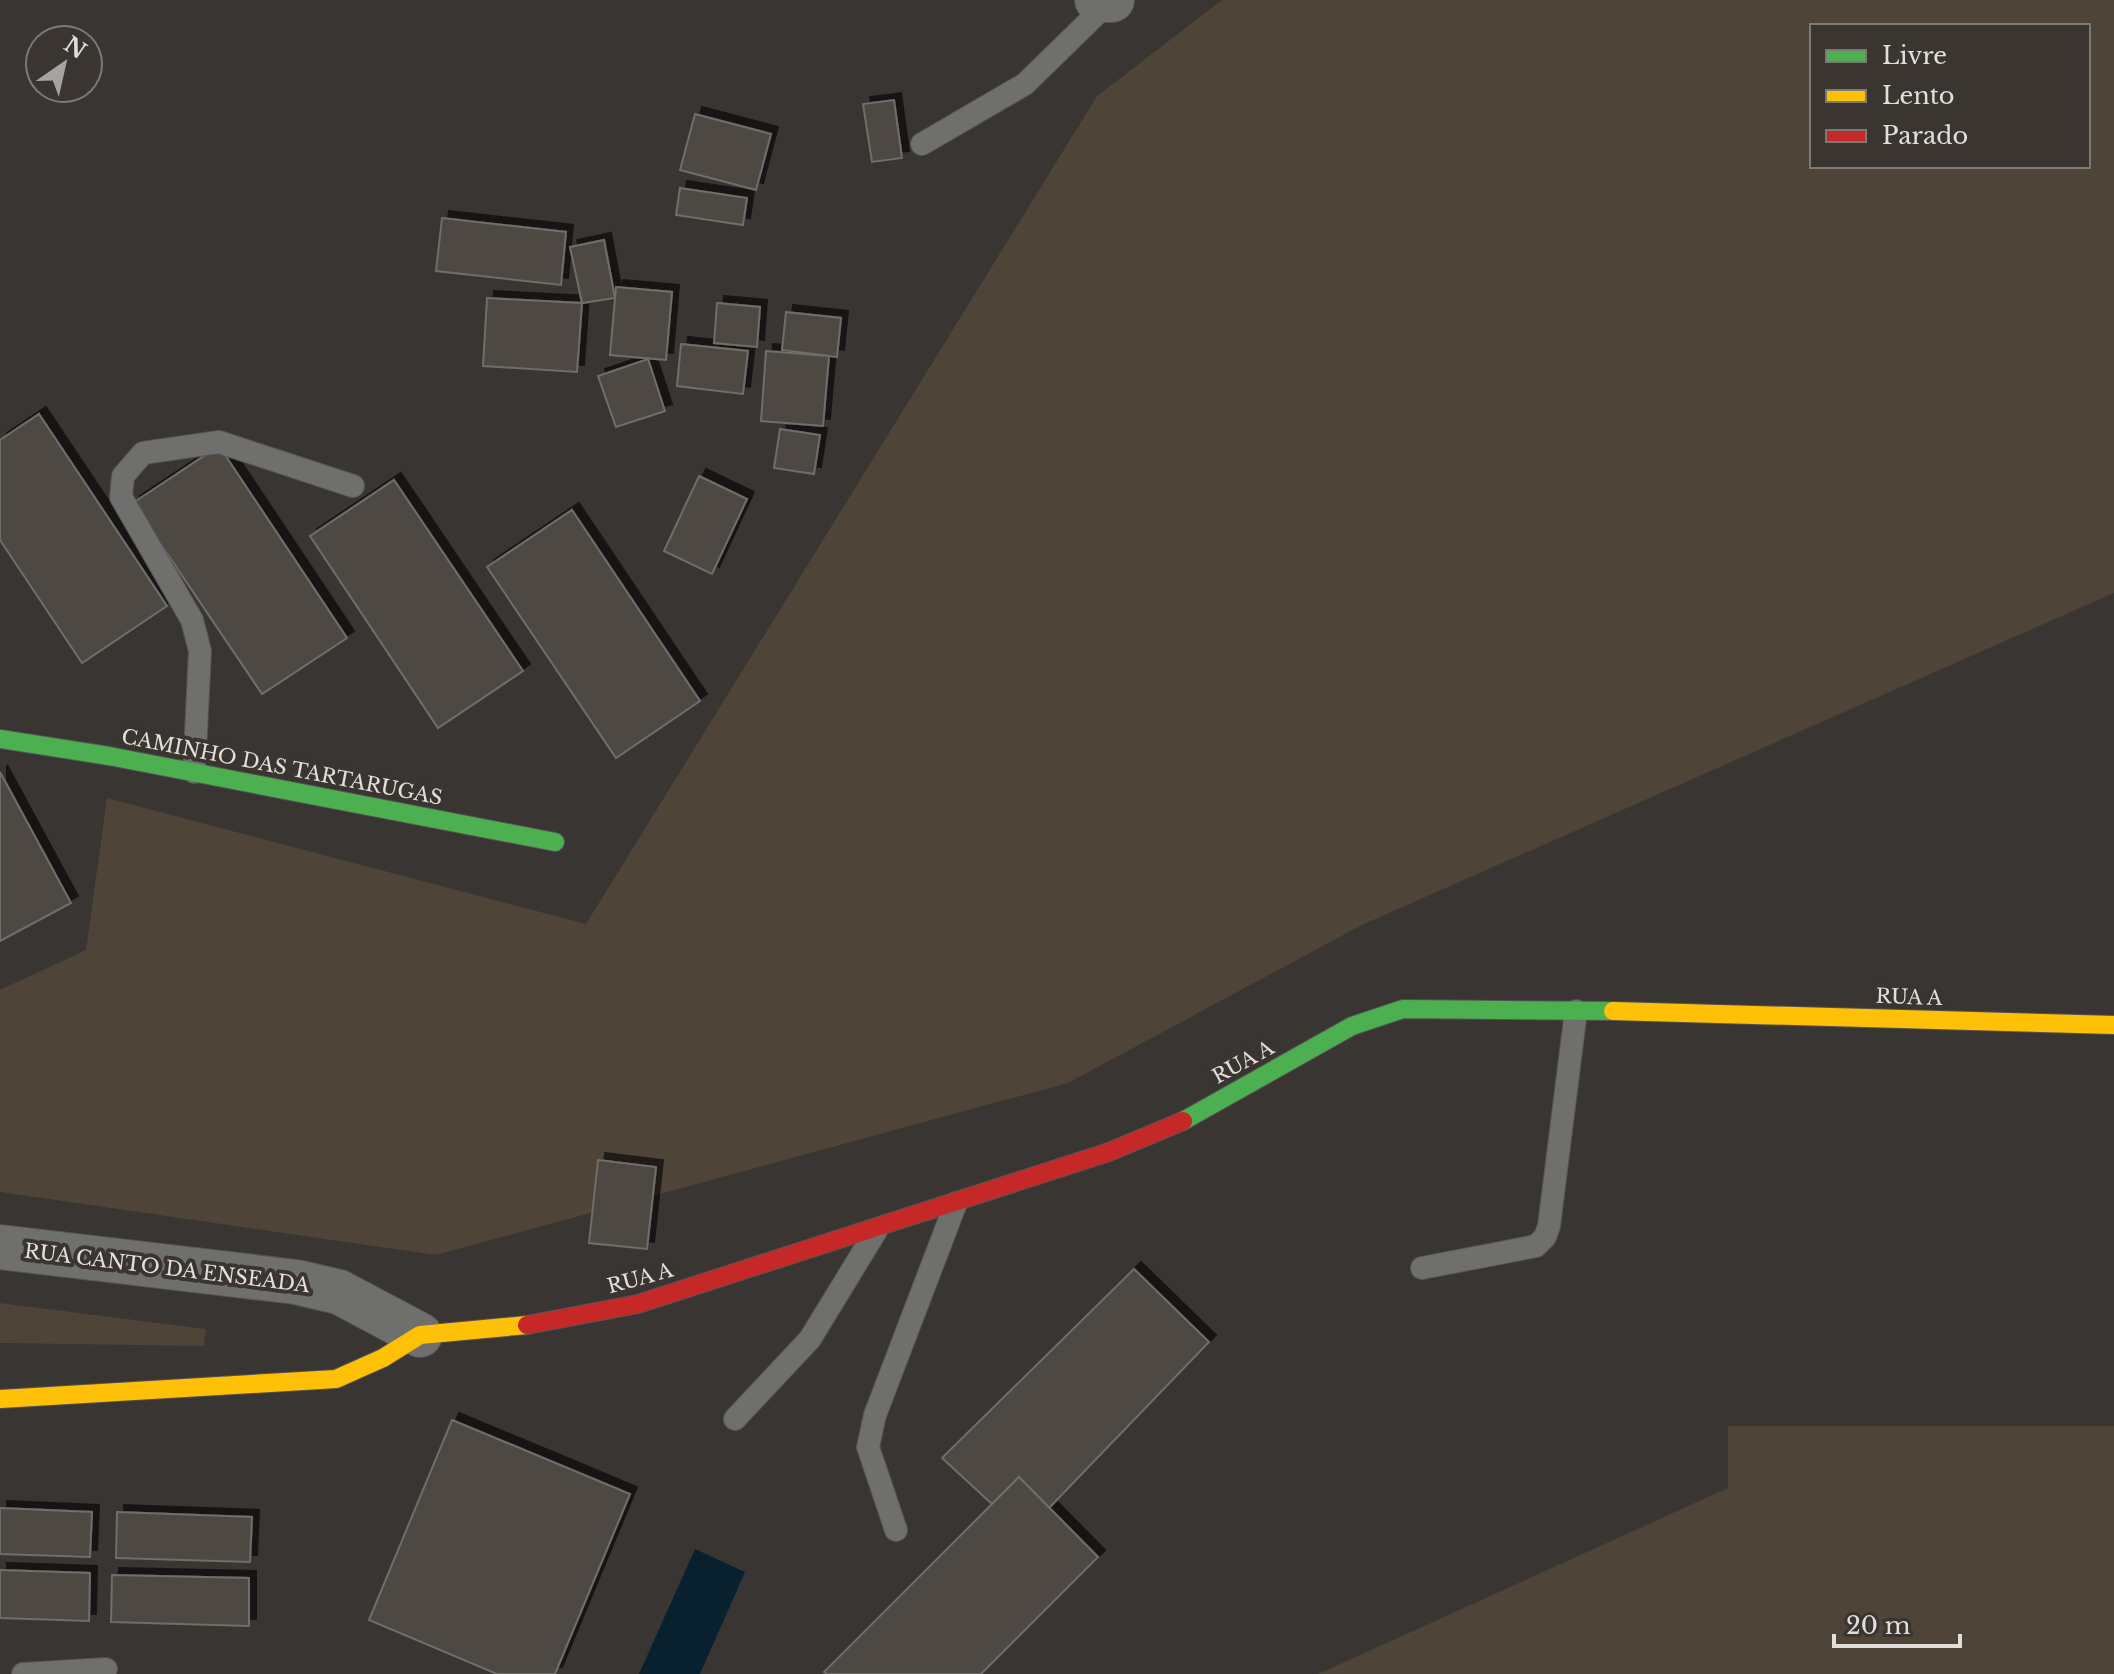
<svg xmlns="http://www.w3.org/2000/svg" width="2114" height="1674" viewBox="0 0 2114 1674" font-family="'Libre Baskerville',serif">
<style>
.green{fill:#4e4437;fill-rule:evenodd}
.water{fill:#09212f}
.building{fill:#4e4942;stroke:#6f6d6a;stroke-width:2;filter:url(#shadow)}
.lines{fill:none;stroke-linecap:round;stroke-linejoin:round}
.lane-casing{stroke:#565451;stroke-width:24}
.street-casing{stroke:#565451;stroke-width:46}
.fast-casing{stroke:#565451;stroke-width:20}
.slow-casing{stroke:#565451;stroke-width:20}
.jam-casing{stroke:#565451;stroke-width:20}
.lane{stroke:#6f6f6e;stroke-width:22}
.street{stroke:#6f6f6e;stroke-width:44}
.fast{stroke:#4caf50;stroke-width:18}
.slow{stroke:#ffc107;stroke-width:18}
.jam{stroke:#c62828;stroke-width:18}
.labels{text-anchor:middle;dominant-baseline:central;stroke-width:8;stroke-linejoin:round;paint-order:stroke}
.street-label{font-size:20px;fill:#e2dfdb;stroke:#3a3530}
</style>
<defs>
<filter id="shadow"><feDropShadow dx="7" dy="-7" stdDeviation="0" flood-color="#0009"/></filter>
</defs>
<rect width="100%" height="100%" fill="#383532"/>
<!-- green -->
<g class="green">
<path d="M1222,0h892v593l-752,332 -294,158 -632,172 -436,-63v-202l86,-40 21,-152 479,126 511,-828zM1812,26h276v140h-276z"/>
<polygon points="0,1303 206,1329 204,1346 0,1343"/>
<polygon points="1728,1426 2114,1426 2114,1674 1318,1674 1728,1488"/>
</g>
<!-- water -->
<polygon class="water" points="695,1549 745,1572 700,1674 639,1674"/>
<!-- building -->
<g class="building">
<polygon points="894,100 902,158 872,162 863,104"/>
<polygon points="695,114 771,134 756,190 680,170"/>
<polygon points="680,188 747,198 743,225 676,215"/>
<polygon points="442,218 566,232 561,285 436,271"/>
<polygon points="604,240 615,298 582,303 570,247"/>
<polygon points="616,287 672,292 666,360 610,355"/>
<polygon points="487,298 582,303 577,372 483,366"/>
<polygon points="717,303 760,307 757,347 714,343"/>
<polygon points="786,312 841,318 837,357 782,350"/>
<polygon points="681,344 748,351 743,394 677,386"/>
<polygon points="766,351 829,356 823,426 761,421"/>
<polygon points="648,359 665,411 616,427 598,376"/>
<polygon points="39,414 167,606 82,663 0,540 0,440"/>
<polygon points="780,429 820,435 814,474 774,468"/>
<polygon points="219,446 347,638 262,694 133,503"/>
<polygon points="699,476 747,499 712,574 664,551"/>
<polygon points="394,480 523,671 438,728 310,536"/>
<polygon points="572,510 700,701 616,758 487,567"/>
<polygon points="0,772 71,903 0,941"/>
<polygon points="598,1160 656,1167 647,1249 589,1243"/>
<polygon points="1134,1269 1209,1342 1049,1508 1019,1477 992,1504 942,1458"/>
<polygon points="452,1420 630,1494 555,1674 497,1674 369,1620"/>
<polygon points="1019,1477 1098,1557 981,1674 827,1674 824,1672"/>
<polygon points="0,1508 92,1512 90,1557 0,1554"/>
<polygon points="117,1512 252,1517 250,1562 116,1558"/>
<polygon points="0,1570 90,1573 89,1621 0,1618"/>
<polygon points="112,1575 249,1578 249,1626 111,1622"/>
</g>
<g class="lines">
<defs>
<g id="lane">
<polyline points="922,144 1025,84 1109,2"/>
<polyline points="194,772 200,651 192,620 121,497 123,476 143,453 219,442 353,486"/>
<polyline points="1422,1268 1536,1246 1545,1237 1549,1226 1576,1011"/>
<polyline points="735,1419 810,1339 876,1231"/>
<polyline points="896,1530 868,1447 875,1415 956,1203"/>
<polyline points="23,1674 106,1669"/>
</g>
<g id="street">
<polyline points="1097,0 1112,0"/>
<polyline points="0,1247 296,1282 339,1292 420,1335"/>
</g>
<g id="fast">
<polyline points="0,739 109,756 555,842"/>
<polyline points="1183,1121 1352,1026 1403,1009 1613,1011"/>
</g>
<g id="slow">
<polyline points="1613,1011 2114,1025"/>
<polyline points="0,1399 336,1379 383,1358 420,1335 527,1325"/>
</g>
<polyline id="jam" points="527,1325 638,1304 1109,1152 1183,1121"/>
</defs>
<!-- lane casing -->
<use href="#lane" class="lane-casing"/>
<!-- street casing -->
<use href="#street" class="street-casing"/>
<!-- fast casing -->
<use href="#fast" class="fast-casing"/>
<!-- slow casing -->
<use href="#slow" class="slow-casing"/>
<!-- jam casing -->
<use href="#jam" class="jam-casing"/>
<!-- lane -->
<use href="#lane" class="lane"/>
<!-- street -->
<use href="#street" class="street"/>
<!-- fast -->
<use href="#fast" class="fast"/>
<!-- slow -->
<use href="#slow" class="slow"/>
<!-- jam -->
<use href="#jam" class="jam"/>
</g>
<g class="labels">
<!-- street labels -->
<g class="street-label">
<text transform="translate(282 767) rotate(11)">CAMINHO DAS TARTARUGAS</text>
<text transform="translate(1909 997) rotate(2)">RUA A</text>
<text transform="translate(1243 1062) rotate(-29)">RUA A</text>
<text transform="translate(167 1268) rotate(7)">RUA CANTO DA ENSEADA</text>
<text transform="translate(640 1278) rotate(-15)">RUA A</text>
</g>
</g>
<!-- legend -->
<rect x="1810" y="24" width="280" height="144" fill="#3a3530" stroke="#7d7974" stroke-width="2"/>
<rect x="1826" y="50" width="40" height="12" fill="#4caf50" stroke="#7d7974" stroke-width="2"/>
<text x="1882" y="64" font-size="24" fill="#e2dfdb">Livre</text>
<rect x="1826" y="90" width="40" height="12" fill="#ffc107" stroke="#7d7974" stroke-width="2"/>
<text x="1882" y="104" font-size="24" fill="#e2dfdb">Lento</text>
<rect x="1826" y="130" width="40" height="12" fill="#c62828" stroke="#7d7974" stroke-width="2"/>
<text x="1882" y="144" font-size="24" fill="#e2dfdb">Parado</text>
<!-- north arrow -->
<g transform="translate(64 64) rotate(34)"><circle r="38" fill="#3a3530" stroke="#7d7974" stroke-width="2"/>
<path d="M0-6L14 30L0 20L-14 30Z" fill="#a6a4a0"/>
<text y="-12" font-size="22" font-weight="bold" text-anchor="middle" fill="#e2dfdb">N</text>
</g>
<!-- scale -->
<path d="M1834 1634v12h126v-12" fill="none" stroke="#e2dfdb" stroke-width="4"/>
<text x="1846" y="1634" font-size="24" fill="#e2dfdb" stroke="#3a3530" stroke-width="6" paint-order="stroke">20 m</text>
</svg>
